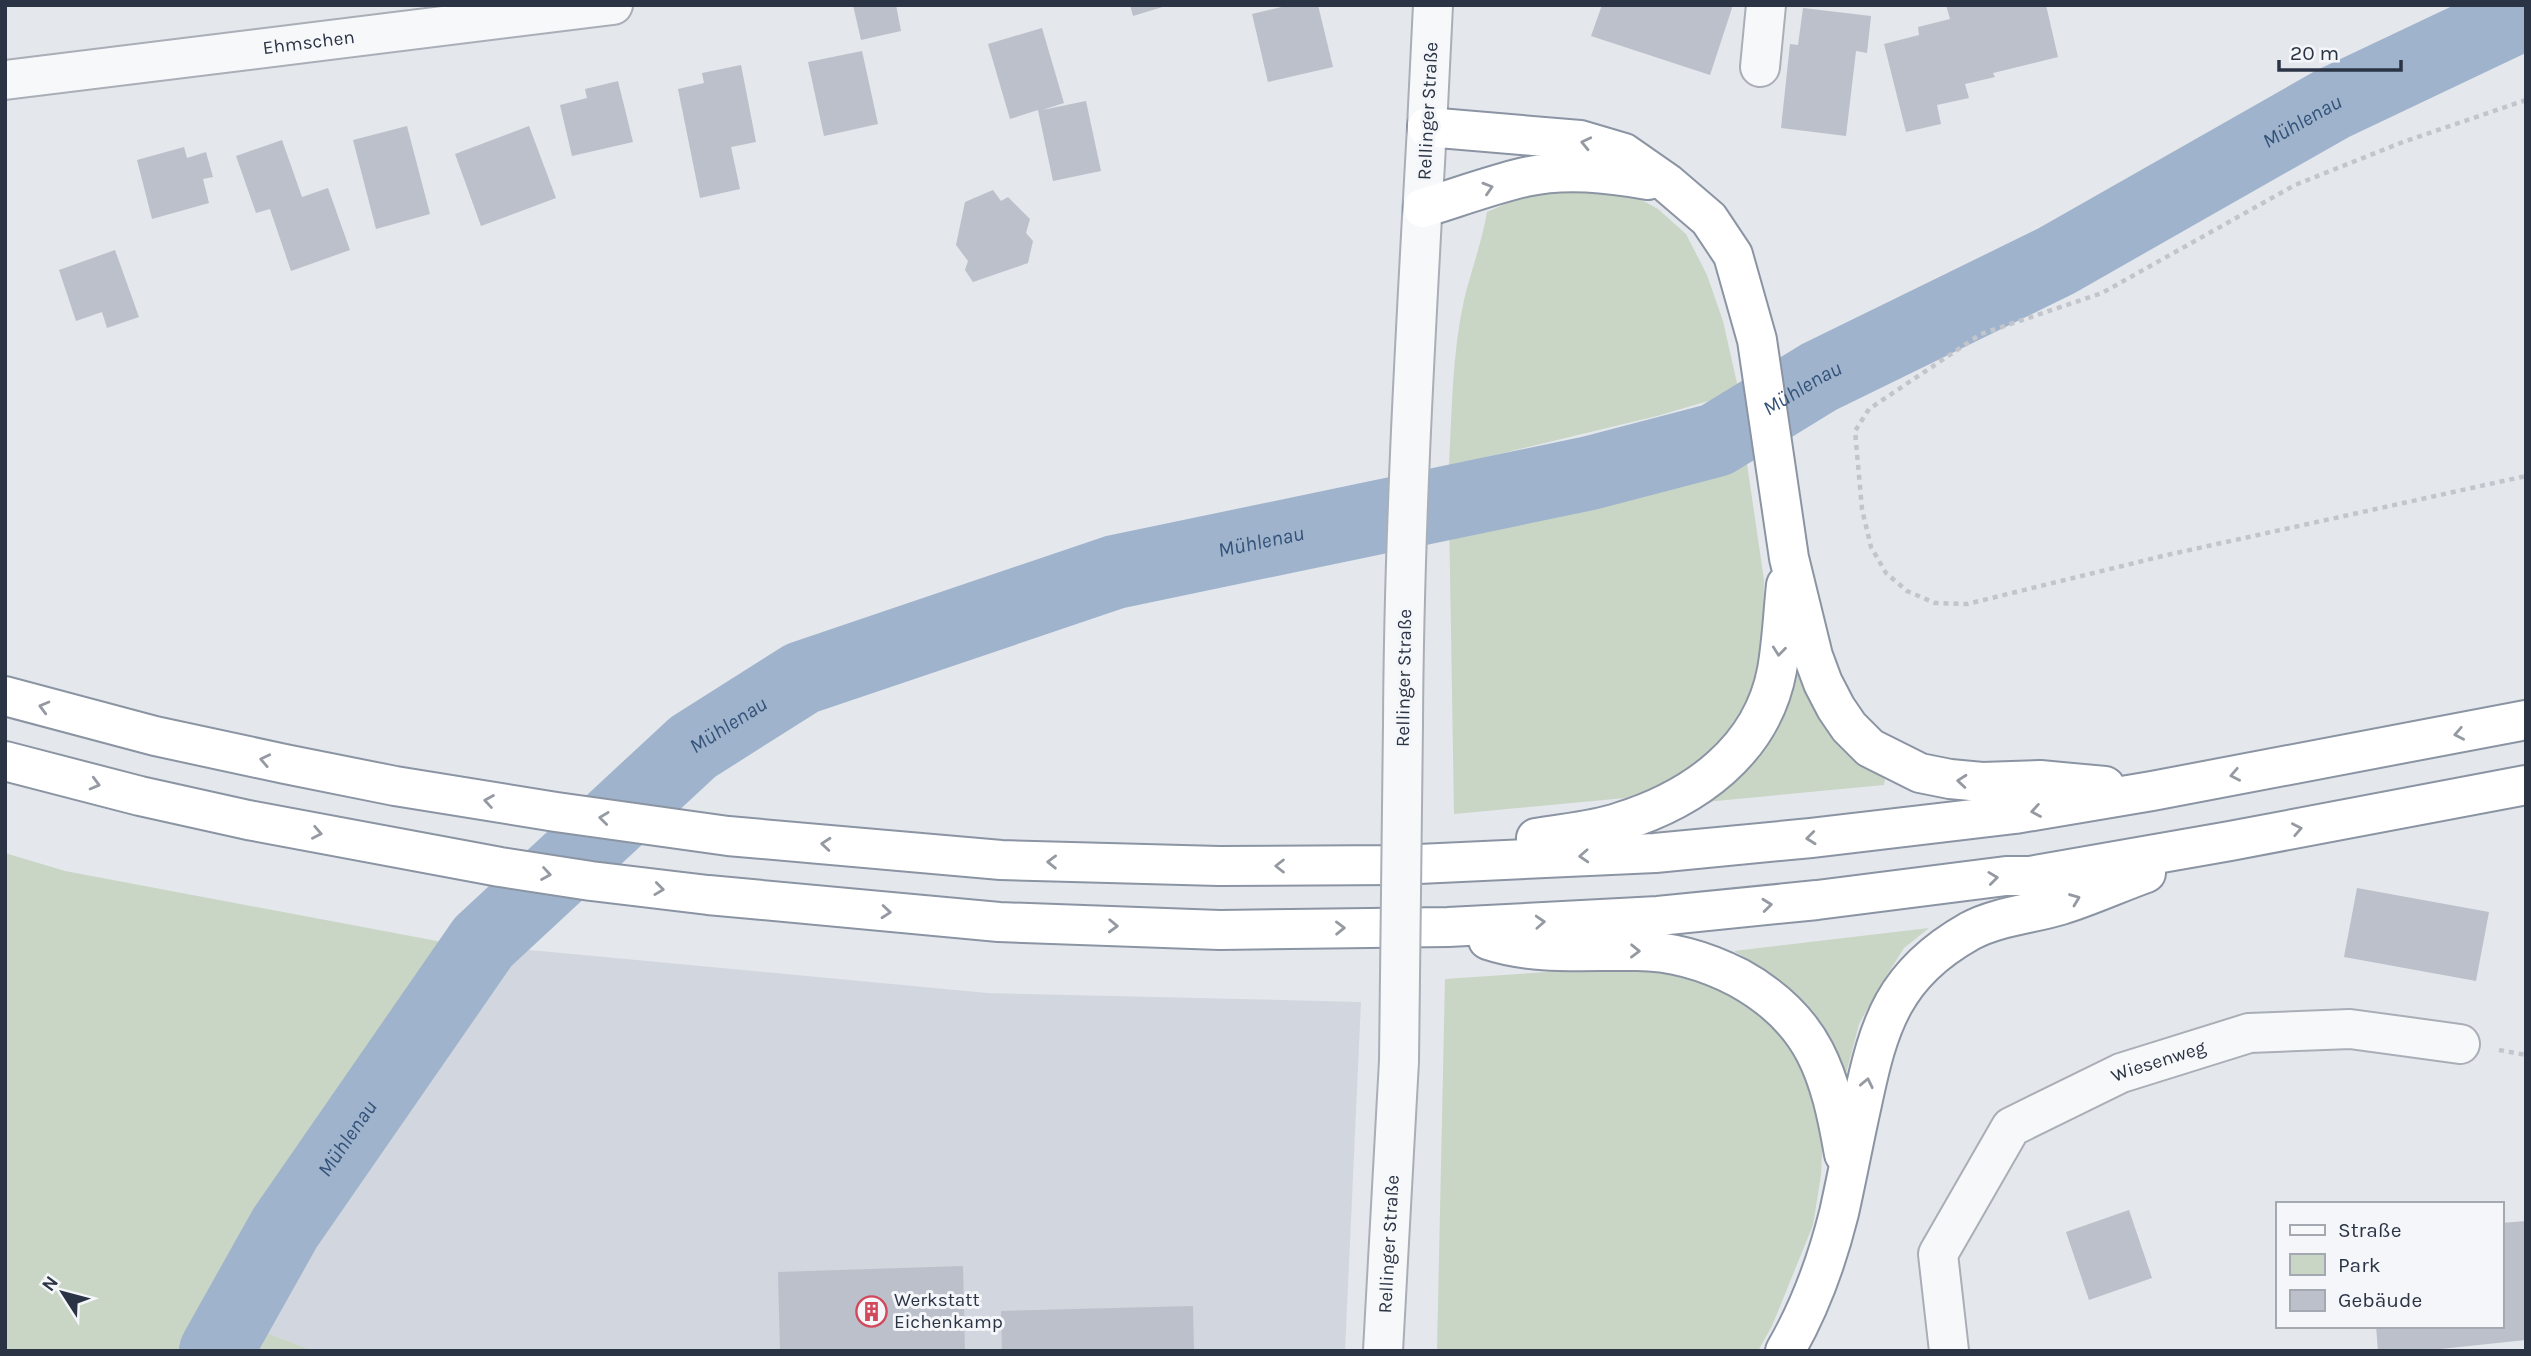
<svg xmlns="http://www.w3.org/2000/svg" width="2531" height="1356" viewBox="0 0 2531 1356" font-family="Karla,sans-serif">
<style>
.built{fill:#d2d6de}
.green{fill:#c9d6c5}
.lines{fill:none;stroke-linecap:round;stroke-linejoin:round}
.river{stroke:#9fb4cc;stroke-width:74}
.building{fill:#bbc0ca}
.minor-casing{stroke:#a9aeb7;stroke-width:42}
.tertiary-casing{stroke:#a9aeb7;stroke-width:42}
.motorway-casing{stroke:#8b94a3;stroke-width:42}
.path{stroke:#c2c5cb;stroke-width:4.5;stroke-dasharray:5 5;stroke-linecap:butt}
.minor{stroke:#f7f8fa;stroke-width:38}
.tertiary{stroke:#f7f8fa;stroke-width:38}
.motorway{stroke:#fff;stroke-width:38}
.tertiary-bridge-casing{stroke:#a9aeb7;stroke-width:42;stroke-linecap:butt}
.tertiary-bridge{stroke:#f7f8fa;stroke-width:38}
.oneway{stroke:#959aa2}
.labels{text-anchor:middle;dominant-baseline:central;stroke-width:6;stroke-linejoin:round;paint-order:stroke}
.street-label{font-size:19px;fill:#2b3445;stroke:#f4f6f9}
.poi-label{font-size:19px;fill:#2b3445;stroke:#f4f6f9;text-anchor:start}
.water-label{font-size:21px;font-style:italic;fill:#34527a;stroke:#f4f6f9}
</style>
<rect width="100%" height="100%" fill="#e4e7ec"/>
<!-- built -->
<polygon class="built" points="519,949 987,993 1361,1002 1345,1351 314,1351 259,1330"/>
<!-- green -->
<g class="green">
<path d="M1560,186l69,7 29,16 28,25 21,41 16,46 16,71 -82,24 -208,50c3,-55 3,-112 15,-166 7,-29 18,-58 23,-88l39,-17z"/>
<polygon points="1746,457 1764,580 1763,636 1750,696 1727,732 1699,763 1666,783 1625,798 1454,814 1449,512"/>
<path d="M1797,665l67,101 21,13 -1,6 -179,17c12,-8 25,-16 36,-26 32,-29 43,-71 56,-111z"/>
<polygon points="5,853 65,871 453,944 281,1185 185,1351 5,1351"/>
<path d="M1929,928l-25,20 -22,35 -23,41 -14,54c-5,-14 -10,-32 -18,-45 -22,-36 -58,-61 -93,-82z"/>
<polygon points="1635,966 1693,977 1737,994 1774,1021 1799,1055 1823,1131 1821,1175 1813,1225 1772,1326 1758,1351 1437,1351 1445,979"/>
<polygon points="259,1330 314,1351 249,1351"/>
</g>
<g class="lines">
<!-- river -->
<path class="river" id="s1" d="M216,1351l69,-123 198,-286 210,-195 109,-69 313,-106 475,-99 126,-33 103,-63 237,-116 276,-157 194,-92"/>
</g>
<!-- building -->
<g class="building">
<polygon points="853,5 896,5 901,31 861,40"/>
<polygon points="1130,5 1166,5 1166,6 1133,16"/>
<polygon points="1290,5 1318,5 1333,67 1268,82 1252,14"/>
<polygon points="1602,5 1733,5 1710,75 1591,36"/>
<polygon points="1946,5 2046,5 2058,57 1993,73 1995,77 1965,84 1969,98 1937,105 1941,124 1906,132 1884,44 1919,35 1918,27 1950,19"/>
<polygon points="1803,8 1871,16 1867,53 1856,51 1846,136 1781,128 1790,44 1798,45"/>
<polygon points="1042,28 1064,103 1042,110 1086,101 1101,171 1053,181 1038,110 1010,119 988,44"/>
<polygon points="862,51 878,124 824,136 808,62"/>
<polygon points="741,65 756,142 731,147 740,189 700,198 678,89 704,83 702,73"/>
<polygon points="618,81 633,142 572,156 560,105 587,98 585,89"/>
<polygon points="407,126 430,214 376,229 353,140"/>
<polygon points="529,126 556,198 481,226 455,154"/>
<polygon points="282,140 302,197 328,188 350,250 291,271 270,209 256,213 236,156"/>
<polygon points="184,147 187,158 206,152 213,177 203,179 209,203 152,219 137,160"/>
<polygon points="993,190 1001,201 1008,197 1030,219 1026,233 1033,241 1028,263 973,282 965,270 968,261 956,245 965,202"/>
<polygon points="115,250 139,317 107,328 102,312 76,321 59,270"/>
<polygon points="2357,888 2489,912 2476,981 2344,957"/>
<polygon points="2129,1210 2152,1278 2089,1300 2066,1232"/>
<polygon points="2526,1221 2526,1340 2421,1351 2378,1351 2376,1326 2501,1326 2501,1223"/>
<polygon points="963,1266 965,1351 780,1351 778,1272"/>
<polygon points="1193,1306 1194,1351 1002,1351 1001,1311"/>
</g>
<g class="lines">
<defs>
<g id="minor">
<polyline points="1760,67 1766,5"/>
<path id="s2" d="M5,80l608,-75"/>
<polyline points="1427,127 1433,5"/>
<path id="s3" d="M1949,1351l-11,-97 73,-127 110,-54 128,-40 101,-4 110,15"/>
</g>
<g id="tertiary">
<path d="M1403,724c1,-199 13,-398 24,-597"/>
<path id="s4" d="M1383,1351l16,-290"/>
</g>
<g id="motorway">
<polyline points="1427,127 1580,140 1624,153 1667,183 1709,219 1733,255 1757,340 1789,558 1813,656 1823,683 1836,708 1849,727 1870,748 1920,773 1950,779 1982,782 2040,780 2105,786"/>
<path d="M1423,208c33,-10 68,-23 102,-31 41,-9 83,-4 123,3"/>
<polyline points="5,696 155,736 285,764 395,786 556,812 728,836 1001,860 1219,866 1397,865 1655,853 1811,838 2015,814 2152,791 2526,720"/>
<polyline points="5,761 140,796 248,820 500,867 591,881 708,895 999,922 1220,930 1448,927 1658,916 1817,900 2006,876 2030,876 2230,841 2526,785"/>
<path d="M1536,838c28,-5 58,-7 84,-16 74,-23 142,-71 157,-152 5,-28 6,-57 9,-85"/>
<path d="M1488,940c48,16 99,10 149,11 35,0 71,11 102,27 76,42 91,96 105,176"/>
<path d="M1785,1351c25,-43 42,-90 54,-138 8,-36 15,-73 23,-109 17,-81 32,-130 108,-173 28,-15 62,-17 91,-26 29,-9 57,-22 85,-32"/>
</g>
</defs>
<!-- minor casing -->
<use href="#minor" class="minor-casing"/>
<!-- tertiary casing -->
<use href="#tertiary" class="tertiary-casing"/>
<!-- motorway casing -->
<use href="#motorway" class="motorway-casing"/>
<!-- path -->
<g class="path">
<polyline points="2526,100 2403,142 2295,185 2102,293 1981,334 1869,409 1855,431 1862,509 1871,547 1886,573 1907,591 1935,603 1967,604 2167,555 2526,476"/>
<polyline points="2499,1050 2526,1055"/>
</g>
<!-- minor -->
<use href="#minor" class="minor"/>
<!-- tertiary -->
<use href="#tertiary" class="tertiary"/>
<!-- motorway -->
<use href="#motorway" class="motorway"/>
<defs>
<polyline id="tertiary-bridge" points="1399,1061 1403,724"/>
</defs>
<!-- tertiary-bridge casing -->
<use href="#tertiary-bridge" class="tertiary-bridge-casing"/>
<!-- tertiary-bridge -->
<use href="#tertiary-bridge" class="tertiary-bridge"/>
</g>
<!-- one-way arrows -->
<defs><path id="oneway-chevron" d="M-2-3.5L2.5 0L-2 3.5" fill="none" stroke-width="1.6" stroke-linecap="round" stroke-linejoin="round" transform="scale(1.75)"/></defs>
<g class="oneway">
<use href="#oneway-chevron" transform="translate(1586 143) rotate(-167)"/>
<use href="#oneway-chevron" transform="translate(1488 188) rotate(-17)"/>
<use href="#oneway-chevron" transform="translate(1779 651) rotate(96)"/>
<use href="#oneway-chevron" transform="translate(44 707) rotate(-165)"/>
<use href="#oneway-chevron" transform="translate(2459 734) rotate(169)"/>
<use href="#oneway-chevron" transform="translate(265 760) rotate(-168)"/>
<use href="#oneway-chevron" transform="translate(2235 775) rotate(169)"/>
<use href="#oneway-chevron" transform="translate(1962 781) rotate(-175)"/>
<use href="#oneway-chevron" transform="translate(95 784) rotate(15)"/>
<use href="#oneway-chevron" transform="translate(489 801) rotate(-171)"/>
<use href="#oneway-chevron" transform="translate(2036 811) rotate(170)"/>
<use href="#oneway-chevron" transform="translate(604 818) rotate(-173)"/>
<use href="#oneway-chevron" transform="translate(2297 829) rotate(-11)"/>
<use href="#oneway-chevron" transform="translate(317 833) rotate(11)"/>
<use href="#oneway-chevron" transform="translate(1811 838) rotate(174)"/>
<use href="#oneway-chevron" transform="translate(826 844) rotate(-175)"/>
<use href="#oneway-chevron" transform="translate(1584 856) rotate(177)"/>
<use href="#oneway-chevron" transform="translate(1052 862) rotate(-179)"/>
<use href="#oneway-chevron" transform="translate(1280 866) rotate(180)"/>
<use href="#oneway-chevron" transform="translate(546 874) rotate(9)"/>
<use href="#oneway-chevron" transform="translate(1993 878) rotate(-7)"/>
<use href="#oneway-chevron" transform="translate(659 889) rotate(7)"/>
<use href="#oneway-chevron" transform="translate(2075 899) rotate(-21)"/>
<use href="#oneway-chevron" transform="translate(1767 905) rotate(-6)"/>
<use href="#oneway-chevron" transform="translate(886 912) rotate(5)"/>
<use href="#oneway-chevron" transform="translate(1540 922) rotate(-3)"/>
<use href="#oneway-chevron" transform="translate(1113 926) rotate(2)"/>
<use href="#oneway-chevron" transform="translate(1340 928) rotate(-1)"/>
<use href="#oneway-chevron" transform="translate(1635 951) rotate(1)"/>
<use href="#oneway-chevron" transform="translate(1867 1083) rotate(-78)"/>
</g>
<!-- icons -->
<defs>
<symbol id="building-ring" viewBox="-11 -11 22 22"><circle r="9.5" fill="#f4f6f9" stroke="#d1495b" stroke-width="1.5"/><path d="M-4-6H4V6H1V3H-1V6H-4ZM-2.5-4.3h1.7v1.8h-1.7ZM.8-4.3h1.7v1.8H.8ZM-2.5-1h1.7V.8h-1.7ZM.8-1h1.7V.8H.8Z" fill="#d1495b"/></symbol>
</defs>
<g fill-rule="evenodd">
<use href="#building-ring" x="854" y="1294" width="35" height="35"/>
</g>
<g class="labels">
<!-- street labels -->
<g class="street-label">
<text stroke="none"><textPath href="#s2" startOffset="306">Ehmschen</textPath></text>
<text transform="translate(1428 111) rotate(-87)">Rellinger Straße</text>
<text transform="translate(1404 678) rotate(-89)">Rellinger Straße</text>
<text stroke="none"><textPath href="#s3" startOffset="406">Wiesenweg</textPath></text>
<text stroke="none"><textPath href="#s4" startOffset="107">Rellinger Straße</textPath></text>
</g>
<!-- poi labels -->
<g class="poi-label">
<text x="894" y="1300">Werkstatt<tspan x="894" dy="22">Eichenkamp</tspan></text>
</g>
<!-- water labels -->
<g class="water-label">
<text stroke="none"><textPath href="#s1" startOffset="2518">Mühlenau</textPath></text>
<text stroke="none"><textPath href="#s1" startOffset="1951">Mühlenau</textPath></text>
<text stroke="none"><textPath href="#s1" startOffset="1384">Mühlenau</textPath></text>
<text stroke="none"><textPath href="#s1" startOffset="817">Mühlenau</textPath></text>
<text stroke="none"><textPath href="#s1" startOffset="250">Mühlenau</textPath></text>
</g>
</g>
<!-- border -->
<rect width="2531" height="1356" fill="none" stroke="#2b3445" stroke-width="14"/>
<!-- legend -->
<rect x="2276" y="1202" width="228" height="126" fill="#f4f6f9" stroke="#a4a8b1" stroke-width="2"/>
<rect x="2290" y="1225" width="35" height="10" fill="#f7f8fa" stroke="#a4a8b1" stroke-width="2"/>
<text x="2338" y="1237" font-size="21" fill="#2b3445">Straße</text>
<rect x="2290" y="1254" width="35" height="21" fill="#c9d6c5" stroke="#a4a8b1" stroke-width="2"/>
<text x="2338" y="1272" font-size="21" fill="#2b3445">Park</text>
<rect x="2290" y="1290" width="35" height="21" fill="#bbc0ca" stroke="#a4a8b1" stroke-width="2"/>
<text x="2338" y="1307" font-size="21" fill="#2b3445">Gebäude</text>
<!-- north arrow -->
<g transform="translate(63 1293) rotate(306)" stroke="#f4f6f9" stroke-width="5" paint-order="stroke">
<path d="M0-5L12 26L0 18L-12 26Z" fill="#2b3445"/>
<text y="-10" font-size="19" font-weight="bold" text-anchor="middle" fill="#2b3445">N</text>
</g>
<!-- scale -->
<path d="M2279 60v10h122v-10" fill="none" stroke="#2b3445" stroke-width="3.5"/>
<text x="2290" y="60" font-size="21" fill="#2b3445" stroke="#f4f6f9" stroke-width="5" paint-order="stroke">20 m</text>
</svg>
